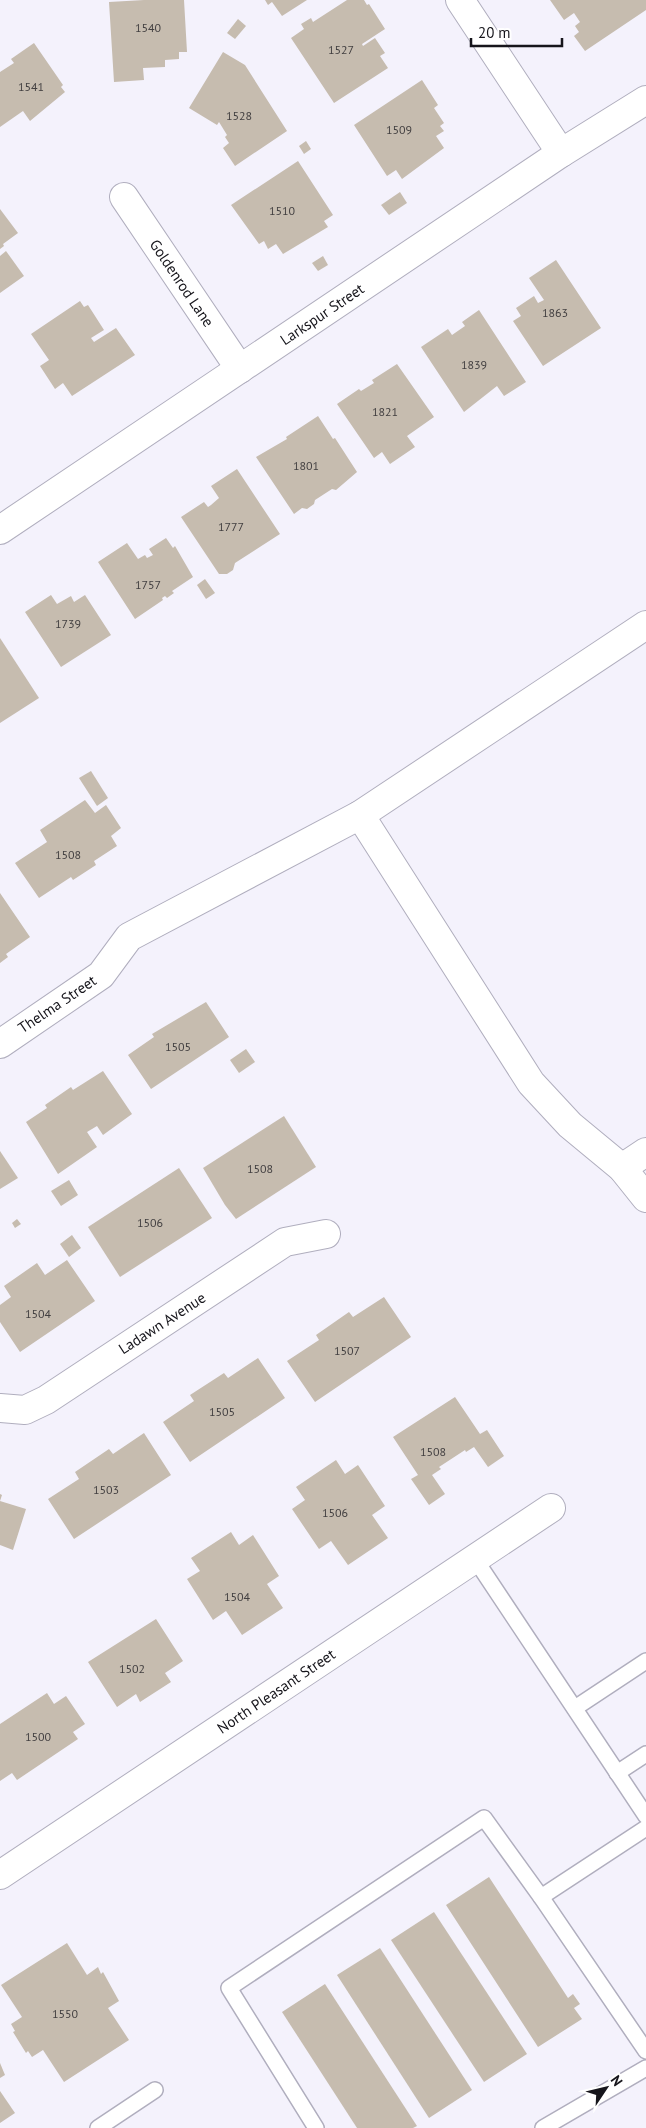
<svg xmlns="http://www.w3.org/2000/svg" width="646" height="2128" viewBox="0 0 646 2128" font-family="'PT Sans',sans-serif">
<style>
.building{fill:#c6bcaf}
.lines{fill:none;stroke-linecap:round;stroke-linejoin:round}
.lane-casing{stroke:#b0aebe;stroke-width:18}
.street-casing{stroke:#b0aebe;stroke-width:30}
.lane{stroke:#fff;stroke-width:15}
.street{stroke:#fff;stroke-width:28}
.labels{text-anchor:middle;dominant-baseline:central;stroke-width:4;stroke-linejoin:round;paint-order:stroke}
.number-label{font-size:12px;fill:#423f40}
.street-label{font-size:15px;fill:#16151b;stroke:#fff}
</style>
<rect width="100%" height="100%" fill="#f4f2fc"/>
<!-- building -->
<g class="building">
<polygon points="144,0 184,0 187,52 179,52 179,59 165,60 165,67 143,68 144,80 114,82 109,2"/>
<polygon points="265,0 307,0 282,16 272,2 268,5"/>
<polygon points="347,0 364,0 367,5 369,4 385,29 362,44 363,46 375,38 385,53 380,56 388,68 334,103 291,38 304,29 301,24 311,18 313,22"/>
<polygon points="550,0 646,0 646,10 585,51 574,36 579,32 575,26 580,22 574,13 564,20"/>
<polygon points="238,19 246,26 235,39 227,33"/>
<polygon points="34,43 63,85 61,87 65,92 30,121 23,111 0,127 0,72 14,63 11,59"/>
<polygon points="223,52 245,65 287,131 235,166 223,148 229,143 225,137 227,135 219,122 217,125 189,108"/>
<polygon points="422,80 438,105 434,108 444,123 440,126 444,131 436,136 444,148 402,179 396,170 387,176 354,125"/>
<polygon points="306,141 311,149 304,154 299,146"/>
<polygon points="298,161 333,215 324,221 328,227 283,254 276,244 268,249 264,241 259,244 231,205"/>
<polygon points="400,192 407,203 389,215 381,205"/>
<polygon points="0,209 18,233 3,244 4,246 0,249"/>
<polygon points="6,251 24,276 0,293 0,256"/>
<polygon points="323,256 328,265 318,271 312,263"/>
<polygon points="556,260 601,328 543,366 513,321 521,316 516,308 534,296 538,303 544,300 529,278"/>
<polygon points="80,301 84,307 88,305 104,330 91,338 94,342 116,328 135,355 72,396 63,383 55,389 40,366 49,360 31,334"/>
<polygon points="479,310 526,382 504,396 497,386 464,412 421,347 448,329 452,335 465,326 462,322"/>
<polygon points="397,364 434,417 407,436 415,447 390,464 382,452 374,458 337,404 359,389 361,391 374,383 372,380"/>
<polygon points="318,416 333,439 335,438 357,472 336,490 332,489 315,500 314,504 307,509 302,508 294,514 256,457 287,439 286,437"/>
<polygon points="237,469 280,534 235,563 233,570 227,574 219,574 181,517 204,502 208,507 211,505 219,498 211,486"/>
<polygon points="166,538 173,548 175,546 193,577 172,591 174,593 167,598 165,596 162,598 163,600 135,619 98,562 127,543 138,559 145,555 147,558 153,555 149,549"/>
<polygon points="205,579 215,593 206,599 197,585"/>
<polygon points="51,595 57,604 71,596 74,602 85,595 111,635 61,667 25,612"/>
<polygon points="0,638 39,698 0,723"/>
<polygon points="91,771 108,798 97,806 79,778"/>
<polygon points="85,800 95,813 106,805 121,828 111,836 117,846 94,861 96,865 73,880 71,877 39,898 15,863 47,842 40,830"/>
<polygon points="0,893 30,937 6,954 8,957 0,963"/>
<polygon points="206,1002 229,1037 151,1089 128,1055 154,1037 152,1034"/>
<polygon points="246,1049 255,1062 239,1073 230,1060"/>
<polygon points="103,1071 132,1114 103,1135 97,1126 87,1132 97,1147 58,1174 26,1122 47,1108 45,1105 71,1087 73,1090"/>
<polygon points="284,1116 316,1167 236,1219 225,1205 203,1168"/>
<polygon points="0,1151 18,1178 0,1189"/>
<polygon points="179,1168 212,1218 120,1277 88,1227"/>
<polygon points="69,1180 78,1195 61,1206 51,1191"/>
<polygon points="17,1219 21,1224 15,1228 12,1223"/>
<polygon points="72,1235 81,1248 69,1257 60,1244"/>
<polygon points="67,1260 95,1301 20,1352 0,1322 0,1305 11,1297 4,1286 37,1263 45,1275"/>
<polygon points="384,1297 411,1337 315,1402 287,1361 319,1340 316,1335 349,1312 353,1317"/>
<polygon points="258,1358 285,1398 190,1462 163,1422 194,1401 190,1395 224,1373 228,1378"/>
<polygon points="455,1397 480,1434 487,1430 504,1456 488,1467 474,1447 466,1452 465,1450 439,1467 441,1469 432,1475 445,1494 429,1505 411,1479 418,1475 393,1437"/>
<polygon points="144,1433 171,1475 74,1539 48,1499 79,1479 75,1472 109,1449 113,1454"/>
<polygon points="336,1460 345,1474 358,1465 385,1506 372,1515 388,1538 348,1565 331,1541 319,1549 292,1509 305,1500 296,1487"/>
<polygon points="0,1494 2,1495 0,1501 26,1509 13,1550 0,1545"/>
<polygon points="231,1532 239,1545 253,1535 279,1576 267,1584 283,1608 242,1635 226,1611 213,1620 187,1579 200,1571 191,1558"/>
<polygon points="156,1619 183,1661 165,1673 171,1682 140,1702 136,1694 117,1707 88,1662"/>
<polygon points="47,1693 54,1704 66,1696 85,1724 73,1732 78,1739 17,1780 12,1773 0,1781 0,1724"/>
<polygon points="489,1877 568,1998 573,1994 580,2004 574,2008 582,2019 538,2047 446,1905"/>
<polygon points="434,1912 527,2054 484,2082 391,1940"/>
<polygon points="67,1943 87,1975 98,1967 101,1974 103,1972 119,2001 108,2008 129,2040 64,2082 43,2050 32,2057 28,2051 26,2053 13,2032 15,2031 11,2024 22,2017 1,1985"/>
<polygon points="380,1948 472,2090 429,2118 337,1975"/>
<polygon points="325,1984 417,2126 413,2128 357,2128 282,2012"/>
<polygon points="0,2063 5,2075 0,2078"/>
<polygon points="0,2091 15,2113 0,2123"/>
</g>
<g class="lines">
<defs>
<g id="lane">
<polyline points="475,1559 646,1816"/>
<polyline points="575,1708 646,1661"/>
<polyline points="617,1773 646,1754"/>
<polyline points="541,1897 646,1828"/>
<polyline points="98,2128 155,2090"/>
<polyline points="316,2128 229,1988 484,1818 541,1897 646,2051"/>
<polyline points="543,2128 646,2068"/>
</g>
<g id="street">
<polyline points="460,0 561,153"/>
<polyline points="124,197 240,369"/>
<polyline points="0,530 561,153 646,100"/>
<polyline points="360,815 531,1083 570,1125 622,1168 646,1198"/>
<polyline points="0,1044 101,975 129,937 360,815 646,625"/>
<polyline points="622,1168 646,1152"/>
<polyline points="0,1408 25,1410 46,1400 285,1242 326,1234"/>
<polyline points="0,1875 551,1508"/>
</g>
</defs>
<!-- lane casing -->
<use href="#lane" class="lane-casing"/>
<!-- street casing -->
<use href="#street" class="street-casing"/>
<!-- lane -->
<use href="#lane" class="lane"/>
<!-- street -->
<use href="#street" class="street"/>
</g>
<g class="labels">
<!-- number labels -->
<g class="number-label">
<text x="148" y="27">1540</text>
<text x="341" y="49">1527</text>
<text x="31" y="86">1541</text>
<text x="239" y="115">1528</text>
<text x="399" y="129">1509</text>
<text x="282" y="210">1510</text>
<text x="555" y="312">1863</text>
<text x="474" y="364">1839</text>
<text x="385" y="411">1821</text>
<text x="306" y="465">1801</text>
<text x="231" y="526">1777</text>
<text x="148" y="584">1757</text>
<text x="68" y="623">1739</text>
<text x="68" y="854">1508</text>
<text x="178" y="1046">1505</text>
<text x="260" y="1168">1508</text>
<text x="150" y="1222">1506</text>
<text x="38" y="1313">1504</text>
<text x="347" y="1350">1507</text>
<text x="222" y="1411">1505</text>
<text x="433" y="1451">1508</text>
<text x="106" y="1489">1503</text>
<text x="335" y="1512">1506</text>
<text x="237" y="1596">1504</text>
<text x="132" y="1668">1502</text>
<text x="38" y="1736">1500</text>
<text x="65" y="2013">1550</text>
</g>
<!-- street labels -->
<g class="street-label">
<text transform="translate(182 283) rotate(56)">Goldenrod Lane</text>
<text transform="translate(322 314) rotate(-34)">Larkspur Street</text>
<text transform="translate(57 1004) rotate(-34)">Thelma Street</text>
<text transform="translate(162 1323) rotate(-33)">Ladawn Avenue</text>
<text transform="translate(276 1691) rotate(-34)">North Pleasant Street</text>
</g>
</g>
<!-- north arrow -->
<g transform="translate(606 2088) rotate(55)" stroke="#ffffff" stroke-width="4" paint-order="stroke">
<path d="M0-4L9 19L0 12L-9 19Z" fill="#16151b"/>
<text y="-8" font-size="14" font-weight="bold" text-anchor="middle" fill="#16151b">N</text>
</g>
<!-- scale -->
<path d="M471 38v8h91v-8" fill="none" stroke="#16151b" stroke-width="2.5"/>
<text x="478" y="38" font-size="15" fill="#16151b" stroke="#ffffff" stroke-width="4" paint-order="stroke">20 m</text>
</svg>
